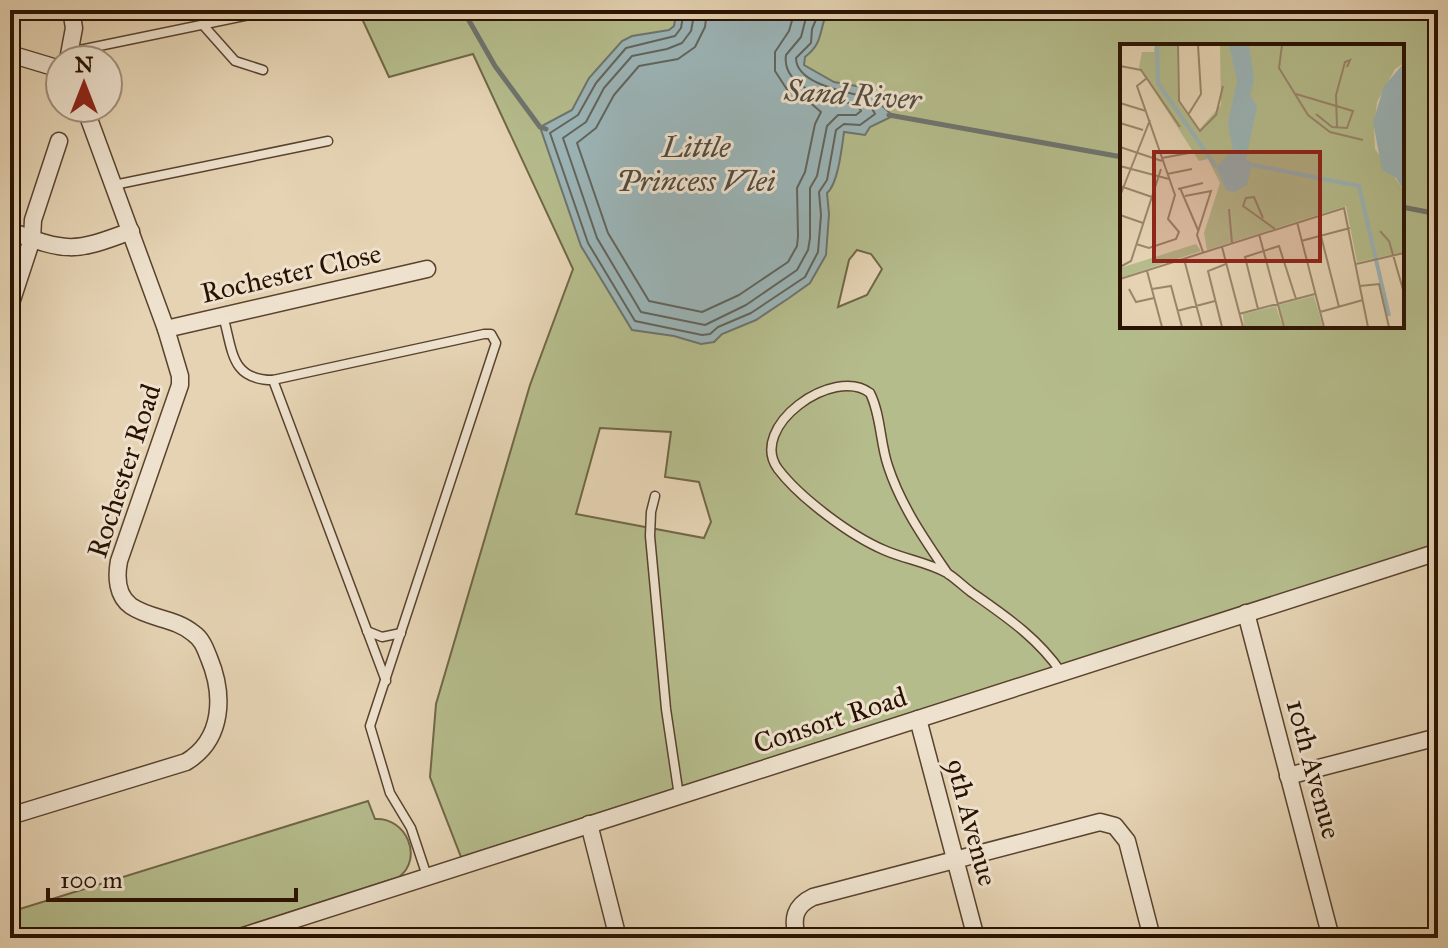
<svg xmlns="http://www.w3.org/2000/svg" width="1448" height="948" viewBox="0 0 1448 948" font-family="'IM FELL Great Primer',serif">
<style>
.green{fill:#b5bc8c;stroke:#706746;stroke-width:2;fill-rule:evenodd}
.water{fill:#9bb5b8;stroke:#6e746f;stroke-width:2}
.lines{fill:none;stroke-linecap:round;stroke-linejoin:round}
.shore{stroke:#62645c;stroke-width:2}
.stream{stroke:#6e746f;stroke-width:5}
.lane-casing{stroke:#59422e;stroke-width:11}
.street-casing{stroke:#59422e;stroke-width:19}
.lane{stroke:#eee2ce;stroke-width:8}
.street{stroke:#eee2ce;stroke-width:16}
.labels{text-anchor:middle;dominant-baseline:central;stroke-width:6;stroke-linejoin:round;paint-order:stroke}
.street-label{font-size:28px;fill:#2a1201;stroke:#eee2ce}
.water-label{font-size:30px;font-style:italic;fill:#524b41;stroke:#eee2ce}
.inset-river{fill:none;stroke:#9bb5b8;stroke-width:4}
.inset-road{fill:none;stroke:#9a866c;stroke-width:2}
.view{fill:#8f2418;fill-opacity:0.15;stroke:#8f2418;stroke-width:4}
.inset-edge{fill:none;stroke:#2a1201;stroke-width:4}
</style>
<rect width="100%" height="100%" fill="#e5d3b3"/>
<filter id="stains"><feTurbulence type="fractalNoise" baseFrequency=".0025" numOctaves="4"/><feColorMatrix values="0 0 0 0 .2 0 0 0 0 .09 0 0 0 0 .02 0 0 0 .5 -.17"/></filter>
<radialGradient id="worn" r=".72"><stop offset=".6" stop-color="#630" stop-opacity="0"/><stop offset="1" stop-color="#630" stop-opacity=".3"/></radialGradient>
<!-- green -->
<g class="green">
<path d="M358,10h1080v534l-977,313 -31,-80 6,-73 94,-319 43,-116 -100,-215 -84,23zM1122,46h280v280h-280zM857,250l14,4 11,15 -15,26 -29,12 11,-47zM600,428l71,4 -6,45 34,5 12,40 -7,16 -128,-24z"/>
<path d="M368,801l7,18c31,-2 49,39 24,58l-189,61h-200v-26z"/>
</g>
<!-- water -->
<path class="water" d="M677,10h151c-10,22 -4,32 -23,47l-1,8 30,17 39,7 5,13 15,14 -23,11 -5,8 -21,-3c-2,15 -6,52 -17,61l2,21 -3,41 -16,28 -21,15 -33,22 -34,14 -8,8 -13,2 -27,-8 -42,-6 -51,-84 -41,-119 32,-17 17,-32 33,-37 10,-5 37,-6 5,-4z"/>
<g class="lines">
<!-- shore -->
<g class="shore">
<path d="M684,10l-3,18 -6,8 -49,12 -30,35 -18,32 -28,18 38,110 47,78 67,14 8,-1 8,-7 33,-14 54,-36 13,-25 3,-37 -2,-23 8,-12 9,-50 8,-6 16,1 15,-11 -9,-17c-20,-5 -70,-13 -70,-39l15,-15 1,-14 8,-19"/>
<path d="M695,10l-4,21 -9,12 -15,6 -35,7 -28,32 -18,34 -23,16 34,100 44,74 64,13 41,-20 51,-35 11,-20 2,-12v-50l7,-12 10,-50 11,-11h18l5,-4 -3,-6c-25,-5 -77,-16 -72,-50l15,-18 7,-27"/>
<polyline points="707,10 705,27 695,47 678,59 639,66 614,95 596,128 577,143 608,233 649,301 702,312 739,295 788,262 797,246 798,236 797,188 805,172 815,124 821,112 807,100 788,91 775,71 775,52 789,31 795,10"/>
</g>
<!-- stream -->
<g class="stream">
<polyline points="463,10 495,66 540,127 546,129"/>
<polyline points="889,115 1122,157"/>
<polyline points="1402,207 1438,214"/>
</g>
<defs>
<g id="lane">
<polyline points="73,19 95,10"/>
<polyline points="203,25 235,61 263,70"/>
<polyline points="70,52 274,10"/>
<polyline points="114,185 328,141"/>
<path d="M223,316c10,34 7,64 50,64l211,-46h7l5,9 -126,383 20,67 21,35 16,48"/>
<polyline points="273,380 386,681"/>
<polyline points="655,496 651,512 650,536 666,709 679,796"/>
<path d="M948,574c-23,-34 -47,-68 -60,-108 -8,-23 -7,-51 -18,-73 -36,-28 -123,34 -92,76 22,29 73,67 106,81 20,9 43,12 63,23 8,5 16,13 24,19 34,24 66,45 90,80"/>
<polyline points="367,631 382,637 401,633"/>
</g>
<g id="street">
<polyline points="10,54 60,69"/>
<polyline points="68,60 74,28 71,10"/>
<path d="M10,231c57,21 63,22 121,0"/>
<polyline points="10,306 32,239 33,220 59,141"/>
<polyline points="166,329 427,269"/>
<polyline points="1246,613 1331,938"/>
<polyline points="918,719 976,938"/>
<polyline points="1288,776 1438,737"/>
<path d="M10,816l176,-54c38,-23 38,-68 23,-104 -4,-10 -7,-19 -16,-25 -18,-15 -43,-14 -62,-27 -14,-10 -15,-29 -12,-45l61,-176v-9l-14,-47 -81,-221"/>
<polyline points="589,824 618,938"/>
<polyline points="237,938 1438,552"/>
<path d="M797,938c-5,-19 -3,-32 16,-41l287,-75 15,4 12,15 25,97"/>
</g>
</defs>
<!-- lane casing -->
<use href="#lane" class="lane-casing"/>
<!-- street casing -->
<use href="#street" class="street-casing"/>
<!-- lane -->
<use href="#lane" class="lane"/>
<!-- street -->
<use href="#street" class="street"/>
</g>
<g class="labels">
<!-- street labels -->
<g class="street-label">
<text transform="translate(291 273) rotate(-13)">Rochester Close</text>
<text transform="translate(124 471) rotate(-72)">Rochester Road</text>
<text transform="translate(830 720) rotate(-18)">Consort Road</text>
<text transform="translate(1314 769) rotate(75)">10th Avenue</text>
<text transform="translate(972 822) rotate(75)">9th Avenue</text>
</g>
<!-- water labels -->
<g class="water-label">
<text transform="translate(853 95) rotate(4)">Sand River</text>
<text x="696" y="147">Little<tspan x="696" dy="34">Princess Vlei</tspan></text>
</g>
</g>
<!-- overview -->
<g transform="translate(1120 44)">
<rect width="284" height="284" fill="#e5d3b3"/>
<path d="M35,1h22l1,57 21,28 22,-25 -1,-60h184v18l-9,6 -18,33 -3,26 1,21 29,42v61l-47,10 -11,-56 -139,44 -3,-17 16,-50 -12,-24 -9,2 -60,-94 3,-15h12zM76,200l5,7 -81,27v-10zM194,252l9,31h-39l-5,-22zM156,262l7,21h-39l-1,-13z" fill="#b5bc8c"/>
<path d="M109,1h20l5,34 -4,17 7,10 -11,53 10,7 -5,2 -4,17 -13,7 -8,-2 -10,-23 17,-17 -5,-27 9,-42zM284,19v128l-8,-13 -14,-8 -9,-48 11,-36z" fill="#9bb5b8"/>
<path class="inset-river" d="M37,1l1,38 58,84M133,121l106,21 30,130"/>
<path class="inset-road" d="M58,1l1,56 21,30 16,-16 7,-29M162,1l-3,23 29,47 22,17 33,8M0,22l21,4 39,57M176,50l57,17 -6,17 -15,-1 -16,-13M0,59l26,8M68,71l13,-21 -3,-49M0,79l23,7M217,83l-1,-32 9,-33 5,-2 -3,7M0,103l42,14M42,114l27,-5M0,122l49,13M47,130l25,-5M0,142l32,11M60,144l18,42M58,145l25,-6M0,152l30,-76M65,152l26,-5 -14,44 6,17M109,165l3,34M0,171l23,8M143,174l-9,-21 -8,1 -3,8 32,23M177,178l27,105M260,187l9,10 15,52M139,190l25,93M201,192l18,71M181,197l49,-13M16,200l13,4 27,-9 3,-7 -11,-13 7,-24 -38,-109 10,-8M102,203l21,80M64,215l18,68M236,220l48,-11M0,223l11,-6 30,-92M27,227l15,56M0,235l224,-71 24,119M240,242l19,-2 10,43M9,245l7,13 18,-4M32,245l19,-3 11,41M138,265l-13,-52 34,-11 17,53M57,267l38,-10M200,268l43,-12M119,270l76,-20M102,283l-14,-56 18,-7"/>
<path class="view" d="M34,108h166v109h-166z"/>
<rect width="284" height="284" class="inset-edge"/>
</g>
<!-- margin -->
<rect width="1448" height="948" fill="none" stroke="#e5d3b3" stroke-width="40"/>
<rect x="12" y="12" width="1424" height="924" fill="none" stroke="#2a1201" stroke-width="4"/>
<rect x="20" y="20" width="1408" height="908" fill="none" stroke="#2a1201" stroke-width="2"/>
<!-- north arrow -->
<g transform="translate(84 84)"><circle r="38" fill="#eee2ce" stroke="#a08f7c" stroke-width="2"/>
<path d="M0-6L14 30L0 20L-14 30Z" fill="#8f2418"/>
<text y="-12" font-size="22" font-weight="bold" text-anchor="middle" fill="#2a1201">N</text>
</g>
<!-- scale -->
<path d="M48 888v12h248v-12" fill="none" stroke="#2a1201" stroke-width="4"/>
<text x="60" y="888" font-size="24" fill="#2a1201" stroke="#eee2ce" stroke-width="6" paint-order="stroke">100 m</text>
<rect width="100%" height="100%" filter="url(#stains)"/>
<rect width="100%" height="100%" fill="url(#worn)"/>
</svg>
